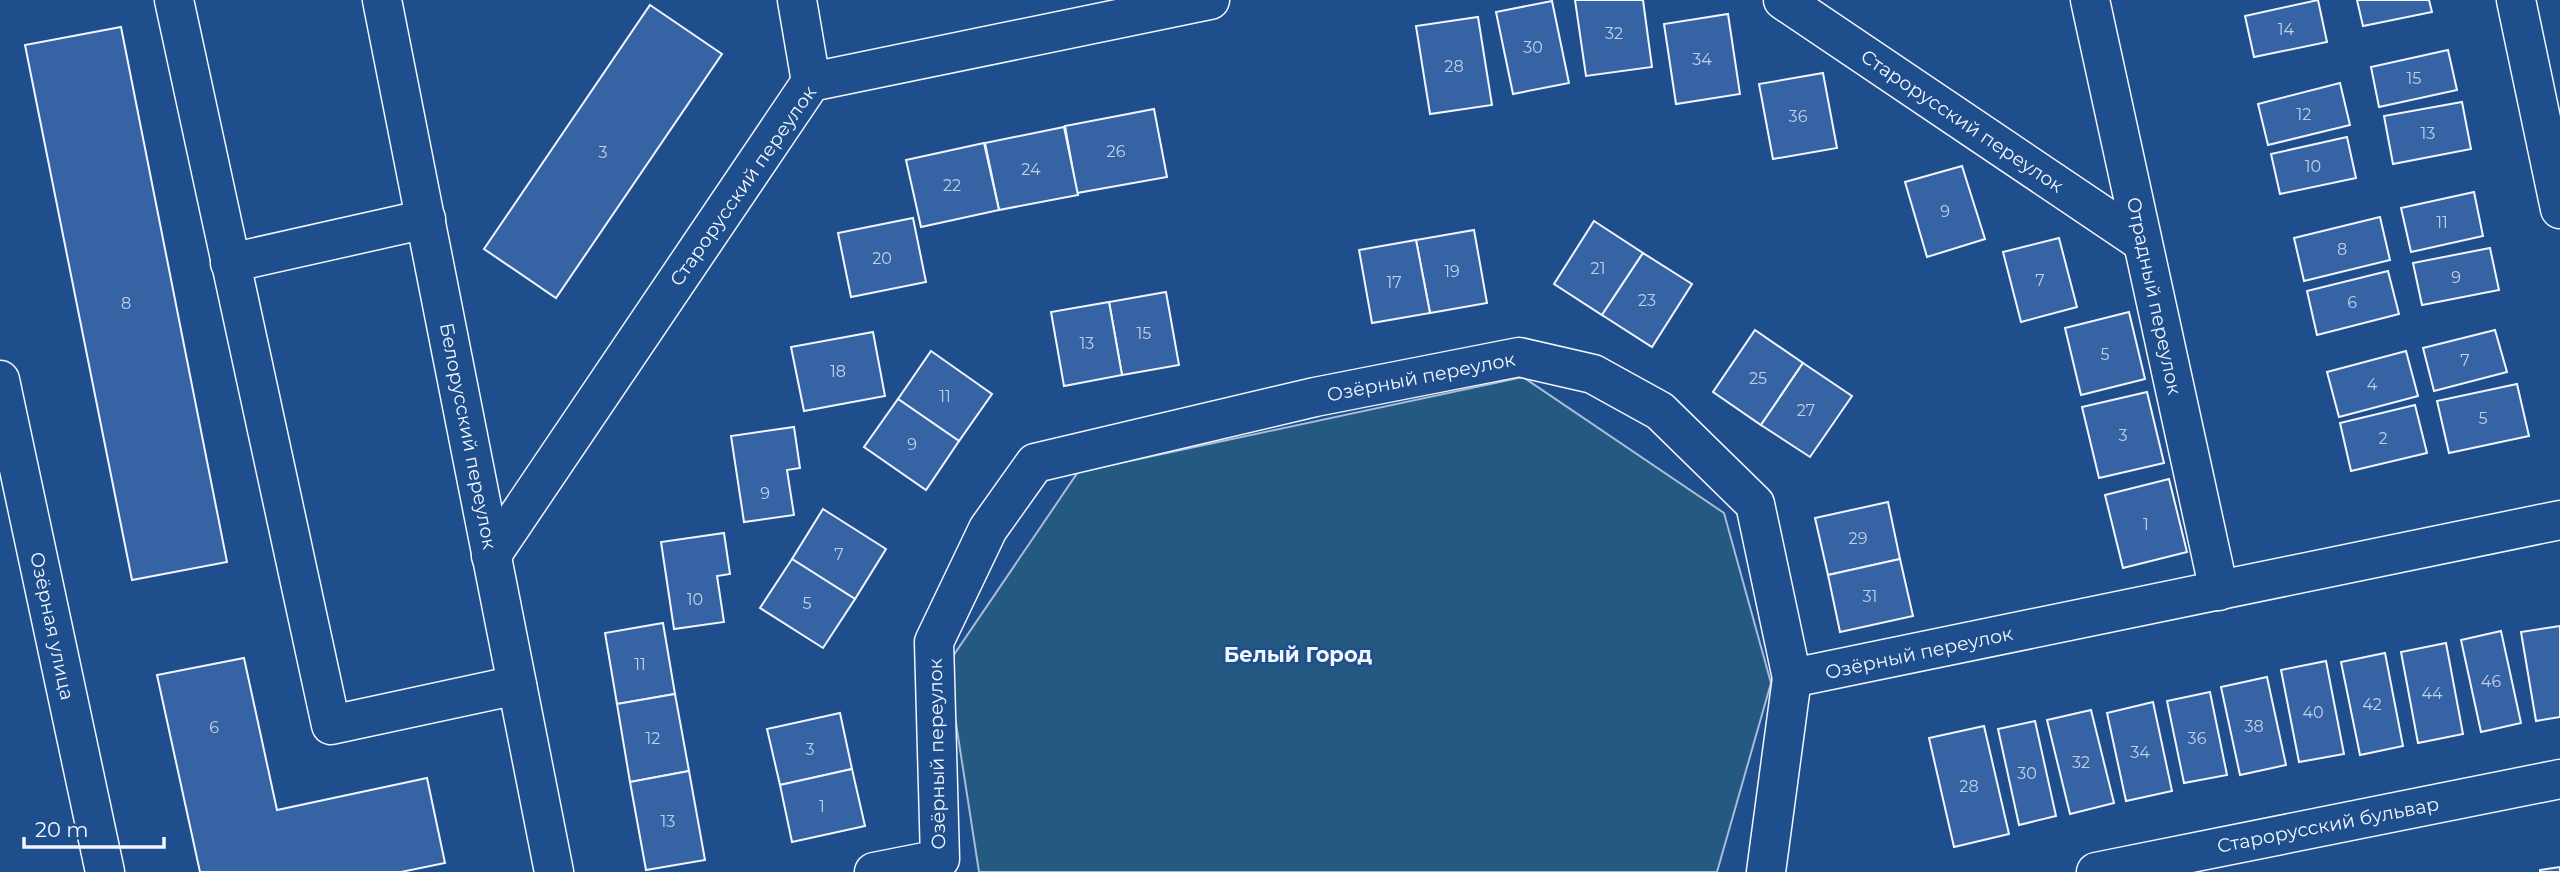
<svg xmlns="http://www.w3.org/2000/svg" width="2560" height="872" viewBox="0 0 2560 872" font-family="Montserrat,sans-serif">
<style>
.green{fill:#245a82;stroke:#a8bbd7;stroke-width:2}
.building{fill:#3563a3;stroke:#f2f6ff;stroke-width:2}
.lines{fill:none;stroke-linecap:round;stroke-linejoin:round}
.minor-casing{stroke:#f2f6ff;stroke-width:41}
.minor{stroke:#1f4e8c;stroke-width:38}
.labels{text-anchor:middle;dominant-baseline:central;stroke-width:5;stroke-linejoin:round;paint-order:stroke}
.number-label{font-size:16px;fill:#c3d1e8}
.street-label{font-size:19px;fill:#f2f6ff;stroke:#1f4e8c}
.neighbourhood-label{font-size:21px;font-weight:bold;fill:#f2f6ff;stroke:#1f4e8c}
</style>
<rect width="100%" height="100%" fill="#1f4e8c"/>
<!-- green -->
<polygon class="green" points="1523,377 1724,513 1771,683 1717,872 979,872 947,665 1078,472"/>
<!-- building -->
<g class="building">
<polygon points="1575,0 1643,0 1652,67 1586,76"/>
<polygon points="2318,0 2327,42 2254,57 2245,16"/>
<polygon points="2357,0 2429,0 2432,12 2363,26"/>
<polygon points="1552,1 1569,83 1513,94 1496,12"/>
<polygon points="650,5 722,54 556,298 484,249"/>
<polygon points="1728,14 1740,94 1676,104 1664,24"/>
<polygon points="1478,17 1492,105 1430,114 1416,26"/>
<polygon points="121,27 227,562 132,580 25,45"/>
<polygon points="2448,50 2457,90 2379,107 2371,67"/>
<polygon points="1823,73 1837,148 1773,159 1759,84"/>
<polygon points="2340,83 2350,125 2268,145 2258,104"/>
<polygon points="2462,102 2471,149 2393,164 2384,116"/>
<polygon points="1154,109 1167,177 1077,193 1065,126"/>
<polygon points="1064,127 1078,195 999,210 985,143"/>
<polygon points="2347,137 2356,178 2280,194 2271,154"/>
<polygon points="984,143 999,210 921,227 906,160"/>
<polygon points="1962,166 1985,239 1927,257 1905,182"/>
<polygon points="2474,192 2483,236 2411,252 2401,208"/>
<polygon points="2380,217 2390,260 2304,281 2294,238"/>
<polygon points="913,218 926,282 851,297 838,233"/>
<polygon points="1594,221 1643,253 1602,315 1554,284"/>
<polygon points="1474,230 1487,303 1430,313 1416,240"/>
<polygon points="2059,238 2077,307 2021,322 2003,252"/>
<polygon points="1416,240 1430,313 1372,323 1359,250"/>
<polygon points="2490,248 2499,290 2422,305 2413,263"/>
<polygon points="1643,253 1692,284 1652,347 1602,315"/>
<polygon points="2388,271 2399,314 2317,335 2307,291"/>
<polygon points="1166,292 1179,365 1122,375 1109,302"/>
<polygon points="1109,302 1122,375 1064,386 1051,312"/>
<polygon points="2129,312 2145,379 2081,395 2065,328"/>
<polygon points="1755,330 1803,363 1761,425 1713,392"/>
<polygon points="2495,330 2507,372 2434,391 2423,348"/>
<polygon points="873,332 885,396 804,411 791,347"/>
<polygon points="931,351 992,394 959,441 898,399"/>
<polygon points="2406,351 2418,396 2339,417 2327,372"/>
<polygon points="1803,363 1852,396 1810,457 1761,425"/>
<polygon points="2517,384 2529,436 2449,453 2437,401"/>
<polygon points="2147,392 2164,463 2099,478 2082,407"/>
<polygon points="898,399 959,441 926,490 864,447"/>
<polygon points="2415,405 2427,453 2351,471 2340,423"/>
<polygon points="794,427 800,468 787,470 794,515 744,522 731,436"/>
<polygon points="2169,479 2187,552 2123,568 2105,495"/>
<polygon points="1888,502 1900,559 1828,575 1815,518"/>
<polygon points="823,509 886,549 855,599 792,559"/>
<polygon points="724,533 730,574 717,576 724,622 674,629 661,542"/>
<polygon points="792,559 855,599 823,648 760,608"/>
<polygon points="1900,559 1913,616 1840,632 1828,575"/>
<polygon points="663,623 675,694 617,704 605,633"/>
<polygon points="2560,626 2560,717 2536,721 2521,632"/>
<polygon points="2501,631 2521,723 2481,732 2461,640"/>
<polygon points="2446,643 2463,734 2418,743 2401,652"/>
<polygon points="2385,653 2403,746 2360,755 2341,662"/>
<polygon points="244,658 277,810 427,778 445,863 401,872 200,872 157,675"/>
<polygon points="2326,661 2344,754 2299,762 2281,670"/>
<polygon points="2267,677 2286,765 2240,775 2221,687"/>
<polygon points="2210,692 2227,775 2184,783 2167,701"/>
<polygon points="675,694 689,771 630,782 617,704"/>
<polygon points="2153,702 2172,791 2126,801 2107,713"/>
<polygon points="2091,710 2114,803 2070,814 2047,720"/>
<polygon points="840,713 852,769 780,785 767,729"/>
<polygon points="2035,721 2056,816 2019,825 1998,729"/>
<polygon points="1984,726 2009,834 1954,847 1929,738"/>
<polygon points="852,769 865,826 792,842 780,785"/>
<polygon points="689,771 705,860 646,870 630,782"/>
<polygon points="2560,867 2560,872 2540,872 2540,870"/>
</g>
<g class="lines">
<defs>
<g id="minor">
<polyline points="174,0 331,725 517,685"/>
<polyline points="382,0 554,872"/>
<polyline points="797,0 811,82"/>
<polyline points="1783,0 2142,242"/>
<polyline points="2090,0 2219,591"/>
<polyline points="2516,0 2560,209"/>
<polyline points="230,263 426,219"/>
<polyline points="0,380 105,872"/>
<polyline points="491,556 811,82 1210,0"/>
<polyline points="874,872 940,859 934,642 988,529 1035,463 1315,397 1519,357 1593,374 1660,411 1755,504 1792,678 2560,520"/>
<polyline points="1766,872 1792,678"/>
<polyline points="2096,872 2560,779"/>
</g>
</defs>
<!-- minor casing -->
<use href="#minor" class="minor-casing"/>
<!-- minor -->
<use href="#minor" class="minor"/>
</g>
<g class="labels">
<!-- number labels -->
<g class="number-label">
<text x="2286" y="29">14</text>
<text x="1614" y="33">32</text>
<text x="1533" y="47">30</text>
<text x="1702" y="59">34</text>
<text x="1454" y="66">28</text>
<text x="2414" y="78">15</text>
<text x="2304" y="114">12</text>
<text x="1798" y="116">36</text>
<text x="2428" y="133">13</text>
<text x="1116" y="151">26</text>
<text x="603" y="152">3</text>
<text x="2313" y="166">10</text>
<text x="1031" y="169">24</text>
<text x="952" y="185">22</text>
<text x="1945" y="211">9</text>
<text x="2442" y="222">11</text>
<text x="2342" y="249">8</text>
<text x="882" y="258">20</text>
<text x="1598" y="268">21</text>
<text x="1452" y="271">19</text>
<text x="2456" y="277">9</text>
<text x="2040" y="280">7</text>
<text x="1394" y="282">17</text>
<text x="1647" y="300">23</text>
<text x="2352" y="302">6</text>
<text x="126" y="303">8</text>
<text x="1144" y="333">15</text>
<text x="1087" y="343">13</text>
<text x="2105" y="354">5</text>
<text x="2465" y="360">7</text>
<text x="838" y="371">18</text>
<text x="1758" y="378">25</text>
<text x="2372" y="384">4</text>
<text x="945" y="396">11</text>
<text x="1806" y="410">27</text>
<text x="2483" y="418">5</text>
<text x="2123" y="435">3</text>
<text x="2383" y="438">2</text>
<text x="912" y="444">9</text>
<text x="765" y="493">9</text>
<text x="2146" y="524">1</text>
<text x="1858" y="538">29</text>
<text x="839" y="554">7</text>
<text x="1870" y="596">31</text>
<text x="695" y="599">10</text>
<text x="807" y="603">5</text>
<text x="640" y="664">11</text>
<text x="2491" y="681">46</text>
<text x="2432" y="693">44</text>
<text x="2372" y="704">42</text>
<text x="2313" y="712">40</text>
<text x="2254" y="726">38</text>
<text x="214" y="727">6</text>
<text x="653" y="738">12</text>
<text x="2197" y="738">36</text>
<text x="810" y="749">3</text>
<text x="2140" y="752">34</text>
<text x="2081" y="762">32</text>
<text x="2027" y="773">30</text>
<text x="1969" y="786">28</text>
<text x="822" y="806">1</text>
<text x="668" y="821">13</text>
</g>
<!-- street labels -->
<g class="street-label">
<text transform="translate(1962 121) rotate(34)">Старорусский переулок</text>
<text transform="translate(743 186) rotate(-55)">Старорусский переулок</text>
<text transform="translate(2154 296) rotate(78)">Отрадный переулок</text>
<text transform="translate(1421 377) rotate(-11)">Озёрный переулок</text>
<text transform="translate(468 436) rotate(79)">Белорусский переулок</text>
<text transform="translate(52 626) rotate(78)">Озёрная улица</text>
<text transform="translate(1919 653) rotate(-12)">Озёрный переулок</text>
<text transform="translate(937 754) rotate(-91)">Озёрный переулок</text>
<text transform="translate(2328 825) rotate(-11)">Старорусский бульвар</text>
</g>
<!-- neighbourhood labels -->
<g class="neighbourhood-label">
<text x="1298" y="654">Белый Город</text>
</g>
</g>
<!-- scale -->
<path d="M24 837v10h140v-10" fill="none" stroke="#f2f6ff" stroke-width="3.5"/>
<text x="35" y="837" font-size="21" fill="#f2f6ff" stroke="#1f4e8c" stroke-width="5" paint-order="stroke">20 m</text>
</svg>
